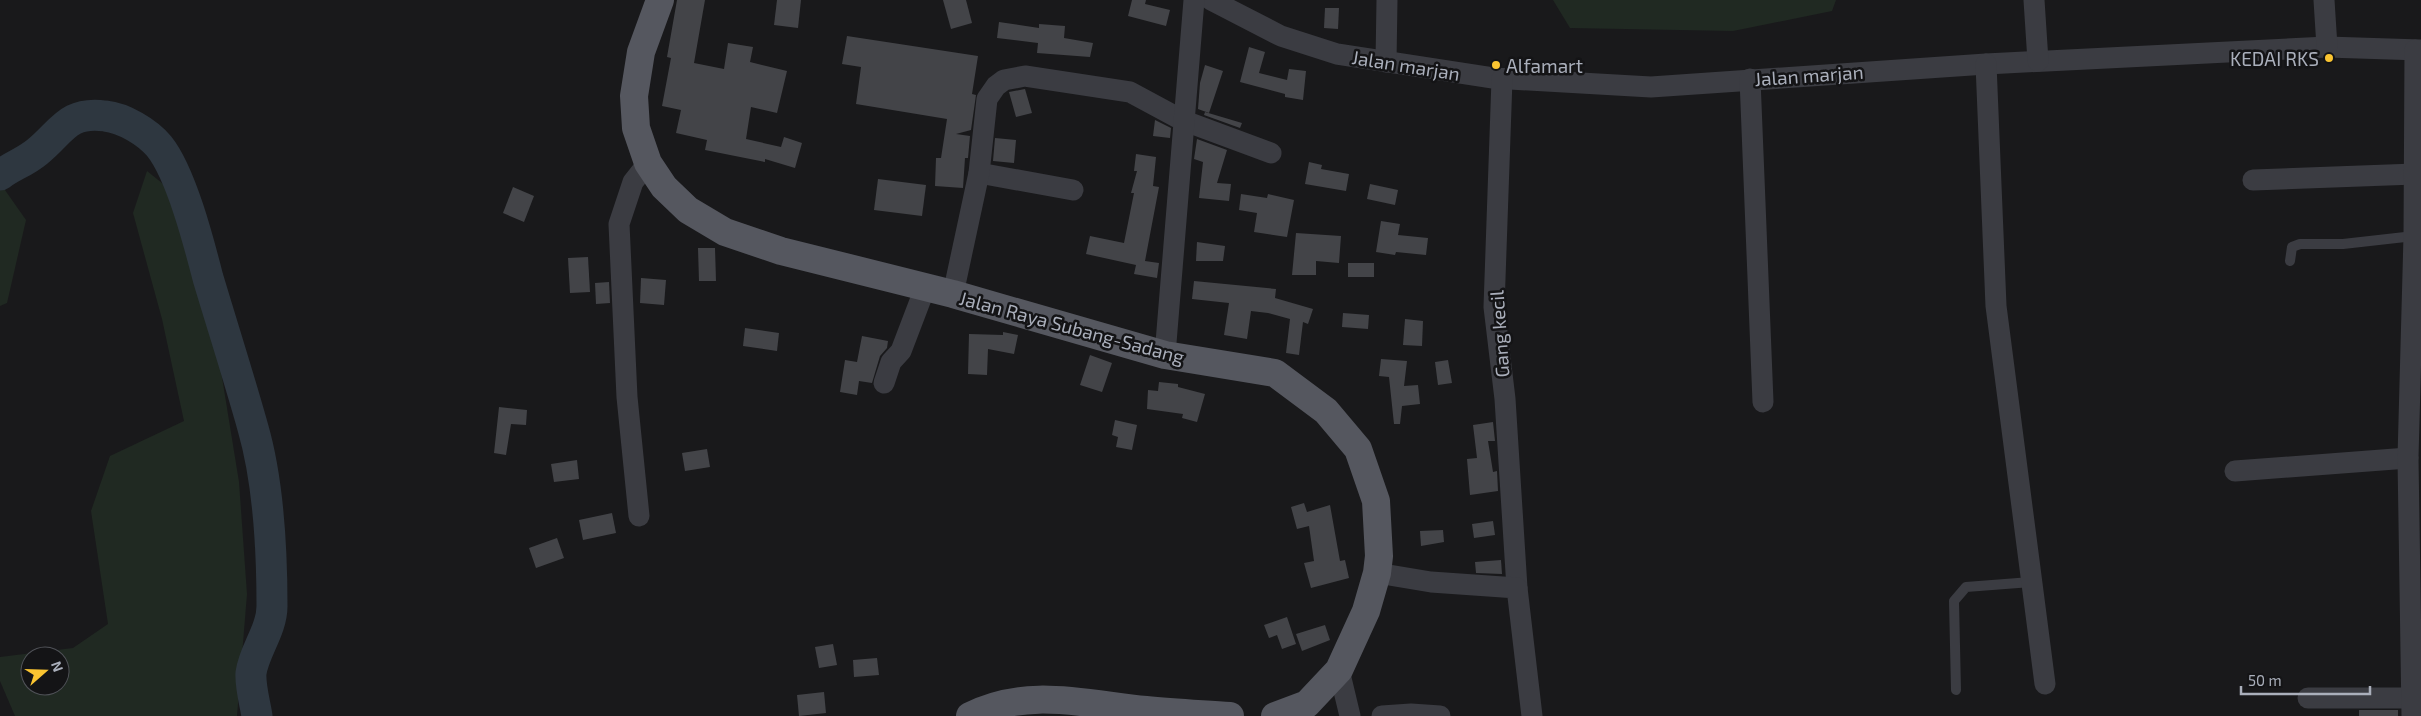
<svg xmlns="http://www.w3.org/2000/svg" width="2421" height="716" viewBox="0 0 2421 716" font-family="'Exo 2',sans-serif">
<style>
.green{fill:#202922;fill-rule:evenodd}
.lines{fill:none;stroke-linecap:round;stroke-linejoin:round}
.river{stroke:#2e3740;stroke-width:31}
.building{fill:#434448}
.lane{stroke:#3b3c42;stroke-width:10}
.street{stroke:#3b3c42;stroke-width:21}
.primary{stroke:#55575f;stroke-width:28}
.poi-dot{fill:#fac431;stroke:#141416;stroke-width:2}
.labels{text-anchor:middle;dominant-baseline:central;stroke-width:5;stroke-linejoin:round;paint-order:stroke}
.poi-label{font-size:19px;fill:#aaafbb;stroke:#141416;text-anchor:end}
.street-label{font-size:19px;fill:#aaafbb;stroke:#141416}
</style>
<rect width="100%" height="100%" fill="#19191b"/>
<!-- green -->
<g class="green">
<polygon points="1553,0 1836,0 1832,11 1733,31 1570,28"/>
<path d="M147,171l36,29 38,171 18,111 8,112 -10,122h-222l-15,-35v-24l73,-9 35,-24 -17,-113 19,-55 74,-35 -22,-102 -29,-106zM30,656h30v30h-30z"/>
<polygon points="0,183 26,220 7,303 0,306"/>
</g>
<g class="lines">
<!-- river -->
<path class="river" d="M0,175c12,-9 25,-13 37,-23 25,-20 30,-41 68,-36 19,2 42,16 54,30 22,27 40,97 49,132 15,50 31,100 45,150 15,52 19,123 19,178 0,24 -18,45 -21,67 -1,13 4,30 6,43"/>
</g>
<!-- building -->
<g class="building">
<polygon points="677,0 705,0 694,63 724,69 728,43 753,47 750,62 787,71 777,113 751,107 746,139 781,147 784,137 802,143 795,168 765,159 765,162 705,150 707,140 676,133 681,110 662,106 671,58 667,57"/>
<polygon points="777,0 801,0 798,28 774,25"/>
<polygon points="943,0 966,0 972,23 951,29"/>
<polygon points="1132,0 1146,0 1145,4 1170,10 1166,26 1128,16"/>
<polygon points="1325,8 1339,8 1338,29 1324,28"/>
<polygon points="999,22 1039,28 1039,24 1065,26 1064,38 1093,43 1090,57 1037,53 1038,43 997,38"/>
<polygon points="847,36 978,56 972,94 976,95 971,130 956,134 970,136 968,158 965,158 963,188 935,186 936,158 941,158 947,119 856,104 861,67 842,64"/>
<polygon points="1249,47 1265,52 1259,73 1287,80 1289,69 1306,71 1303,100 1285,97 1285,94 1240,82"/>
<polygon points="1205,65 1223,71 1209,113 1198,109 1200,83"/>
<polygon points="1025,89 1032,113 1016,117 1009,92"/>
<polygon points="1205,112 1242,123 1240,128 1204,115"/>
<polygon points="1155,120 1171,128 1170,138 1153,136"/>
<polygon points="995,138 1016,140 1014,163 993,161"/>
<polygon points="1197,139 1227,150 1217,183 1231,184 1229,201 1199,198 1203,162 1194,159"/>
<polygon points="1136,154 1156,157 1153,186 1159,187 1145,261 1159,263 1157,278 1134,274 1136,265 1086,254 1090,236 1124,243 1134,193 1131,193 1137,171 1134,171"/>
<polygon points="1309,162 1322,165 1321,169 1349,174 1346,191 1305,184"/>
<polygon points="878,179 926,185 922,216 874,210"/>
<polygon points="1370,184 1398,190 1395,205 1367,199"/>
<polygon points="513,187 534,196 524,222 503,213"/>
<polygon points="1241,194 1267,198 1268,194 1294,200 1287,237 1254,232 1257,213 1239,210"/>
<polygon points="1381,221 1400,224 1398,235 1428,238 1426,255 1396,252 1395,255 1376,252"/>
<polygon points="1296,233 1341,236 1339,263 1316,261 1316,275 1292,275"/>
<polygon points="1197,242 1225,246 1223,261 1196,261"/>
<polygon points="698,248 715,248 716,281 699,281"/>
<polygon points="588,257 590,292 570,293 568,258"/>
<rect x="1348" y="263" width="26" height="14"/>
<polygon points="641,278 666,280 664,305 640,303"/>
<polygon points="1194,281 1276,289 1275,298 1313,309 1308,324 1303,322 1299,355 1286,353 1290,319 1268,313 1251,311 1247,339 1224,335 1229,303 1192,299"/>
<polygon points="609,282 610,303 596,304 595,283"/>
<polygon points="1343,313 1369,315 1368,329 1342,327"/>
<polygon points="1405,319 1423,321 1422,346 1403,345"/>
<polygon points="745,328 779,333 777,351 743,346"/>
<polygon points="1003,332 1018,335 1014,354 988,349 987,375 968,374 969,334 1003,335"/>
<polygon points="862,336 888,341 887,348 880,356 872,383 859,381 857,395 840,392 845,360 857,362"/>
<polygon points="1090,355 1112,363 1102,392 1080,385"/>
<polygon points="1381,359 1407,361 1404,386 1418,385 1420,404 1402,406 1400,424 1394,424 1389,377 1379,376"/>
<polygon points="1448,360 1452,383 1438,385 1435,362"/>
<polygon points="1159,382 1178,384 1178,387 1205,394 1197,422 1182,418 1183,414 1147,409 1148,390 1158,391"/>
<polygon points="499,407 527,410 526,425 511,424 506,455 494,453"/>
<polygon points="1115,420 1137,425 1132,450 1116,447 1118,437 1112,435"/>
<polygon points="1493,422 1495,441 1488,441 1493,472 1497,471 1498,491 1470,495 1467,459 1477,458 1473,425"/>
<polygon points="707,449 710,467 685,471 682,453"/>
<polygon points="577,460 579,479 554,482 551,464"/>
<polygon points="1304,503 1307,512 1330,505 1340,561 1345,560 1349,578 1311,588 1304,563 1314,561 1309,526 1297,529 1291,507"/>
<polygon points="612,513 616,533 583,540 579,520"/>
<polygon points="1493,521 1495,535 1474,538 1472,524"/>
<polygon points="1443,530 1444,542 1421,546 1420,531"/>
<polygon points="557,538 564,558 536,568 529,548"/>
<polygon points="1501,560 1502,574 1476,573 1475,562"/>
<polygon points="1287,617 1296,644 1282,649 1277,635 1269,638 1264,625"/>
<polygon points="1325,625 1330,640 1302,651 1296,634"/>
<polygon points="833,644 837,665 819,668 815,647"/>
<polygon points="877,658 879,675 854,677 853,660"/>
<polygon points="824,692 826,713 799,716 797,695"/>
<rect x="2359" y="710" width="39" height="6"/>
</g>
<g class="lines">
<!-- lane -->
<g class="lane">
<polyline points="2290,261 2292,247 2300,244 2343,244 2414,236"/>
<polyline points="1956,690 1954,601 1966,587 2031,582"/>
</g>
<!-- street -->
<g class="street">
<polyline points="1211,0 1281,36 1337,54 1493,78 1651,87 1986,64 2327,47 2421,50"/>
<polyline points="2034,0 2038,61"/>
<polyline points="2324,0 2327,47"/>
<polyline points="1386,62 1387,0"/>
<polyline points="1986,64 1996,306 2045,684"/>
<polyline points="1502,79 1494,307 1505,399 1517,588"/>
<polyline points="1750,79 1763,402"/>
<polyline points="979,173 1073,190"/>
<polyline points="2253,180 2415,174"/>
<polyline points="953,294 979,173 987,99 996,86 1004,80 1025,76 1130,92 1182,120 1271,153"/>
<polyline points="1165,355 1194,0"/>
<polyline points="884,383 891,362 901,351 925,288"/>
<polyline points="2235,471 2408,458"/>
<polyline points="639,516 627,397 619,224 633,182 648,163"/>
<polyline points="1377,573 1431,582 1517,588 1532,716"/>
<polyline points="1339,670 1350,716"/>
<polyline points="2308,698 2412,698"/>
<polyline points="1382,716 1411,714 1440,716"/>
<polyline points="2412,716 2408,458 2414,236 2415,50"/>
</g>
<!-- primary -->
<g class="primary">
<polyline points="660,0 641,52 634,96 636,128 648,163 664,187 688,210 725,232 781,251 953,294 1165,355 1275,373 1326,411 1358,449 1376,501 1379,556 1377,573 1366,611 1339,670 1307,704 1275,716"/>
<path d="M970,716c57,-29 115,-12 176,-6 28,3 56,4 84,6"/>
</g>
</g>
<!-- markers -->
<g class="poi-dot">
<circle cx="2329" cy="58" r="5"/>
<circle cx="1496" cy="65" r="5"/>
</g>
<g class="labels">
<!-- poi labels -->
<g class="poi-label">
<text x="2319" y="58">KEDAI RKS</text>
<text x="1506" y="65" text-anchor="start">Alfamart</text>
</g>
<!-- street labels -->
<g class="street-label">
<text transform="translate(1406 65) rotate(9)">Jalan marjan</text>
<text transform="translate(1809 75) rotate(-4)">Jalan marjan</text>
<text transform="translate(1072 327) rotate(15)">Jalan Raya Subang-Sadang</text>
<text transform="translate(1499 334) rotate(-94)">Gang kecil</text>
</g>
</g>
<!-- north arrow -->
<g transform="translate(45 671) rotate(70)"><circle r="24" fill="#141416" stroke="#505258"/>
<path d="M0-4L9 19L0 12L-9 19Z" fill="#fac431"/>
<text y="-8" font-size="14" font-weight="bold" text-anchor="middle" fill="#aaafbb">N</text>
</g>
<!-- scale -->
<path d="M2241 686v8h129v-8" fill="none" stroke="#aaafbb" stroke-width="2.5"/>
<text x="2248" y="686" font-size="15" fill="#aaafbb" stroke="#141416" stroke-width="4" paint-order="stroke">50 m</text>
</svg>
